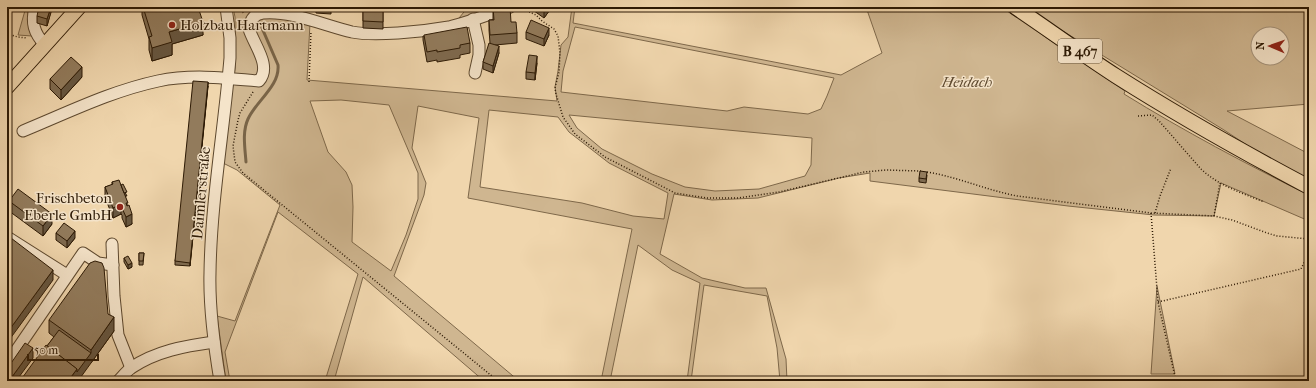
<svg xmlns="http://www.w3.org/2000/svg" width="1316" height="388" viewBox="0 0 1316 388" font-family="'IM FELL French Canon',serif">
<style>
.green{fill:#cfb690;stroke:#7e684a;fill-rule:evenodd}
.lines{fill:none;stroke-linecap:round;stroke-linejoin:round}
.stream{stroke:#796447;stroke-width:3}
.minor-casing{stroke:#5d482e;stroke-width:13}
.major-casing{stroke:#2c1904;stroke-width:16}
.path{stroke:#2c1904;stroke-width:1.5;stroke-dasharray:1 2;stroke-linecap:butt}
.minor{stroke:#f5e4ca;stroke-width:11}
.major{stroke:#f0d6ad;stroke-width:14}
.wall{fill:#7e6a4f;stroke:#2c1904}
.shaded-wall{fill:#665640;stroke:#2c1904}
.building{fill:#927b5c;stroke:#2c1904}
.poi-dot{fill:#8f2418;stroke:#f5e4ca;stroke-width:1.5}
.labels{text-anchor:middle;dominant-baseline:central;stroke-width:3;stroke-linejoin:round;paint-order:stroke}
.shield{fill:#f5e4ca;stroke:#68563f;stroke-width:1}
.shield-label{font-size:14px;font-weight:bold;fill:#2c1904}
.poi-label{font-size:15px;fill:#2c1904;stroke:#f5e4ca;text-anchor:start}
.park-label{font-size:15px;font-style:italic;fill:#5d482e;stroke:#f5e4ca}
.street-label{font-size:15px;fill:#2c1904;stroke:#f5e4ca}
</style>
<rect width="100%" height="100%" fill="#f0d6ad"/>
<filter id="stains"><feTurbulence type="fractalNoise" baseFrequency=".005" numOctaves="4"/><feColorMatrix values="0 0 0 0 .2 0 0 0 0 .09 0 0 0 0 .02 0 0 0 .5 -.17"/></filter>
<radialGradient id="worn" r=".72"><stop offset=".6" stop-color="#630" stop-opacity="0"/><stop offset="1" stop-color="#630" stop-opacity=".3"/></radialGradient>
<!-- green -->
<g class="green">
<polygon points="26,7 33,7 32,36 18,35"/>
<path d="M233,7h59l-1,12 19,4 -3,57 250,21 -2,-14 3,-16 3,-26 7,-8 4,-30h3l-2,16 268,52 41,-22 -16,-46h135l124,84 -1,3c60,37 122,70 185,101v26l-88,-38 -7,33 -60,-1 -86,-9 -198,-25v-8l-31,5 -81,20 -46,2 -38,-6 -14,60 42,24 43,10h21l20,71 1,22h-7l-3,-33 -10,-52 -63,-11 -13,96h-4l13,-98 -28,-13 -34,-25 -28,136h-9l31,-152 -164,-31 11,-80 -61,-12 -6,42 14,35 -2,12 -30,81 125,105h-35l-121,-104 -29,104h-9l33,-107 -80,-62 -53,140 5,29h-4l-9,-65 18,5 45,-116 -43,-35 -14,-7 12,-95v-51zM575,27l259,51 -7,18 -6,13 -13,5 -64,-7 -17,4 -166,-19 2,-21zM341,100l48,5 29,68v26l-12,36 -15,36 -39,-29 1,-35 -1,-22 -6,-13 -18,-20 -18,-51zM489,110l69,7 11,15 40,31 59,30 -4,26 -31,-3 -51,-13 -102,-16zM569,115l243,23 -1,27 -6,11 -46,13 -44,2 -30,-4 -33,-13 -50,-25 -25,-21z"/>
<polygon points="468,7 500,7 455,23"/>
<path d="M1028,7h281v97l-82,7 82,43v26l-44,-23 -41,-27 -176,-108zM1258,34h24v24h-24z"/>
<polygon points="1157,286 1175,374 1151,374"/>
</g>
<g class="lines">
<!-- stream -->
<path class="stream" d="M246,162c-1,-14 -4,-30 2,-43 8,-18 32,-33 30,-54l-16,-37"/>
<defs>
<g id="minor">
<path d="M35,7c-4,16 -1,26 10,38"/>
<polyline points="473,19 479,45 479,55 475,73"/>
<path d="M23,131c44,-18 88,-40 135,-50 33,-7 68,-3 101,0 13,-15 -5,-36 -10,-52 1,-9 5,-15 14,-16 27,-3 63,13 89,19 15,3 31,2 46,1 17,-1 34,-3 51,-6 21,-5 41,-13 61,-20"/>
<polyline points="7,237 67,275"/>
<polyline points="112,244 114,296 118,335 131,368"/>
<polyline points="7,364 83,253 98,263 113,265"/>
<path d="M118,381c4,-4 9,-10 13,-13 25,-17 54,-22 83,-26"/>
<path d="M220,381c-6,-36 -11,-72 -10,-108 1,-72 14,-143 20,-215v-20l-4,-31"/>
</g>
<g id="major">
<path d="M1015,7c34,23 67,47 101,69 63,40 127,76 193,111"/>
<polyline points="7,87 79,7"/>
</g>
</defs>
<!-- minor casing -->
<use href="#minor" class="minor-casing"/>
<!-- major casing -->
<use href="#major" class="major-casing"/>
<!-- path -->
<g class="path">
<polyline points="240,7 243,13"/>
<polyline points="521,8 536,15 542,21 554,29 558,36 560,53 559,72 555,88 556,94 563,117 575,134 605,157 675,193 707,198 738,198 779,192 864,172 886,170 921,171"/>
<polyline points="7,34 18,37 27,38"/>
<polyline points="309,82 311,31"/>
<polyline points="253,92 240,113 238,120 233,146 235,162 243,173 498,381"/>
<path d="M1138,116l14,-1 7,6 42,48c18,17 41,24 63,33"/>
<path d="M927,172c31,5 59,18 90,24l134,17 63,3 18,4 35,13 10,3 32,3"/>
<polyline points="1151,213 1158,302 1176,381"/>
<polyline points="1155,213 1160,196 1171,168"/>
<polyline points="1214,216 1220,183"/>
<polyline points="1158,302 1301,269 1309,252"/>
</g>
<!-- minor -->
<use href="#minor" class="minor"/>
<!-- major -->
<use href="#major" class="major"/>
</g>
<!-- wall -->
<g class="wall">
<polygon points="52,7 47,26 37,23 37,16"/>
<polygon points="142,7 198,7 203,35 172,44 172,55 152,61 149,50 149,39 142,15"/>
<polygon points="316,7 331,7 331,14 316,13"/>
<polygon points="363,7 373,7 373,10 375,10 383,7 383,29 363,28"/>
<polygon points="493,7 511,22 517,33 517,43 495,45 499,53 493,73 483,69 483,62 490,43 489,30 489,20 493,20"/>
<polygon points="530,7 552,7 544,18 530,8"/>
<polygon points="526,32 549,35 544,46 526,39"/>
<polygon points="423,36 470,43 470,53 460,55 460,58 437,62 437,60 427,62 423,40"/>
<polygon points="537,63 535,80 526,79 526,72"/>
<polygon points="82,77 61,100 50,89 50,79"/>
<polygon points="208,86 190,266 175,265 175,261"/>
<polygon points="927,175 926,183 919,182 919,178"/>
<polygon points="112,182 121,185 127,196 125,196 132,224 126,227 122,218 122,215 121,214 113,218 105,197 105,187 112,185"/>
<polygon points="9,201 52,224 43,236 9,211"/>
<polygon points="56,233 75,238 67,248 56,240"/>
<polygon points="139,253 144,253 143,265 139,265"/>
<polygon points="124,258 132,267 128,269 124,262"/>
<polygon points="108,314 114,331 91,363 47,346 54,337 49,333 49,320"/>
</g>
<!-- shaded-wall -->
<g class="shaded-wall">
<polygon points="51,7 52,7 52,9 47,26 47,19"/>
<polygon points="545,7 552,7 544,18 544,8"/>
<polygon points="203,22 203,35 172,44 172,55 152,61 152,48 169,32"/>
<polygon points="549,28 549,35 544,46 544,39"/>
<polygon points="499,46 499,53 493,73 493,66"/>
<polygon points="537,56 537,63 535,80 535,73"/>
<polygon points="82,67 82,77 61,100 61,90"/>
<polygon points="208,82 208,86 190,266 190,263"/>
<polygon points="11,186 11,197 7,202 7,192"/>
<polygon points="121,204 121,214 113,218 113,208"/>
<polygon points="52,214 52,224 43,236 43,226"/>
<polygon points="132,214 132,224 126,227 126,217"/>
<polygon points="75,231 75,238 67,248 67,241"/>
<polygon points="132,263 132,267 128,269 128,265"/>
<polygon points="53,270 53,280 7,343 7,333"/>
<polygon points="114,317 114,331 91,363 78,381 68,381 77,369 91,353 91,350"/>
<polygon points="33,348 33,358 16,381 9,381"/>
</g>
<!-- building -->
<g class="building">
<polygon points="39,7 51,7 47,19 37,16"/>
<polygon points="143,7 198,7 203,22 169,32 172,42 152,48 149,37 152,36"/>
<polygon points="375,7 383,7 383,22 363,21 363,10 375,10"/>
<polygon points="493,7 510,7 511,22 516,22 517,33 490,35 489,20 494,20"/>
<polygon points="531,20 549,28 544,39 526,32"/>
<polygon points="467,27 470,43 460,45 460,48 437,52 437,50 427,52 424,35"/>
<polygon points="489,43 499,46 493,66 483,62"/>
<polygon points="529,55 537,56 535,73 526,72"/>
<polygon points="71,57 82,67 61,90 50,79"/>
<polygon points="193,81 208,82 190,263 175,261"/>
<polygon points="920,171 927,172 926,179 919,178"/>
<polygon points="119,180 128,203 126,203 127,206 129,205 132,214 126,217 122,208 124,207 123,205 121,204 113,208 105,187 113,184 112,182"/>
<polygon points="7,184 11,186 7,192"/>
<polygon points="123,184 127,192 124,193 121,185"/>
<polygon points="18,189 52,214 43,226 9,201"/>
<polygon points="64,223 75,231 67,241 56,233"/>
<polygon points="7,235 53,270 7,333"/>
<polygon points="139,253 144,253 143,261 139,261"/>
<polygon points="128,256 132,263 128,265 124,258"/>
<polygon points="95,261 102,263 104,268 108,314 114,317 91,350 49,320 90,263"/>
<polygon points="59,330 91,353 77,372 77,369 47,346"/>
<polygon points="25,343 33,348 9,381 7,381 7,369"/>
<polygon points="46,345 77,369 68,381 20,381"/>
</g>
<!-- markers -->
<g class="poi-dot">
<circle cx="172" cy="25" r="4"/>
<circle cx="120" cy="207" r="4"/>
</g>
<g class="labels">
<!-- shield labels -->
<rect class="shield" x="1058" y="39" width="44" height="24" rx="3"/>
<g class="shield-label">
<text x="1080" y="51">B 467</text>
</g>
<!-- poi labels -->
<g class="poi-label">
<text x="180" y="25">Holzbau Hartmann</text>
<text x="112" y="198" text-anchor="end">Frischbeton<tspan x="112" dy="17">Eberle GmbH</tspan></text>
</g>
<!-- park labels -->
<g class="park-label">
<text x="967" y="82">Heidach</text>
</g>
<!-- street labels -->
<g class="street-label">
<text transform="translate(201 193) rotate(-85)">Daimlerstraße</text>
</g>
</g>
<!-- margin -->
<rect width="1316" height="388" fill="none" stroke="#f0d6ad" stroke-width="24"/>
<rect x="8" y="8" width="1300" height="372" fill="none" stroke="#2c1904" stroke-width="2"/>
<rect x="12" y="12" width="1292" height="364" fill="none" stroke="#2c1904"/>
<!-- north arrow -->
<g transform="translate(1270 46) rotate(272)"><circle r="19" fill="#f5e4ca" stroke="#a5937b"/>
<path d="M0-3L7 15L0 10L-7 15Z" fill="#8f2418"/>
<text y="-6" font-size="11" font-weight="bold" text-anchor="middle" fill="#2c1904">N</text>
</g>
<!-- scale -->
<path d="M28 354v6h70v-6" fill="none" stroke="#2c1904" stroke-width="2"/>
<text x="34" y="354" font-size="12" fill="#2c1904" stroke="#f5e4ca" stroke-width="3" paint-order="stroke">50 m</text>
<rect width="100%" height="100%" filter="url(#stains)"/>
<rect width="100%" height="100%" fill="url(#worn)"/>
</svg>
